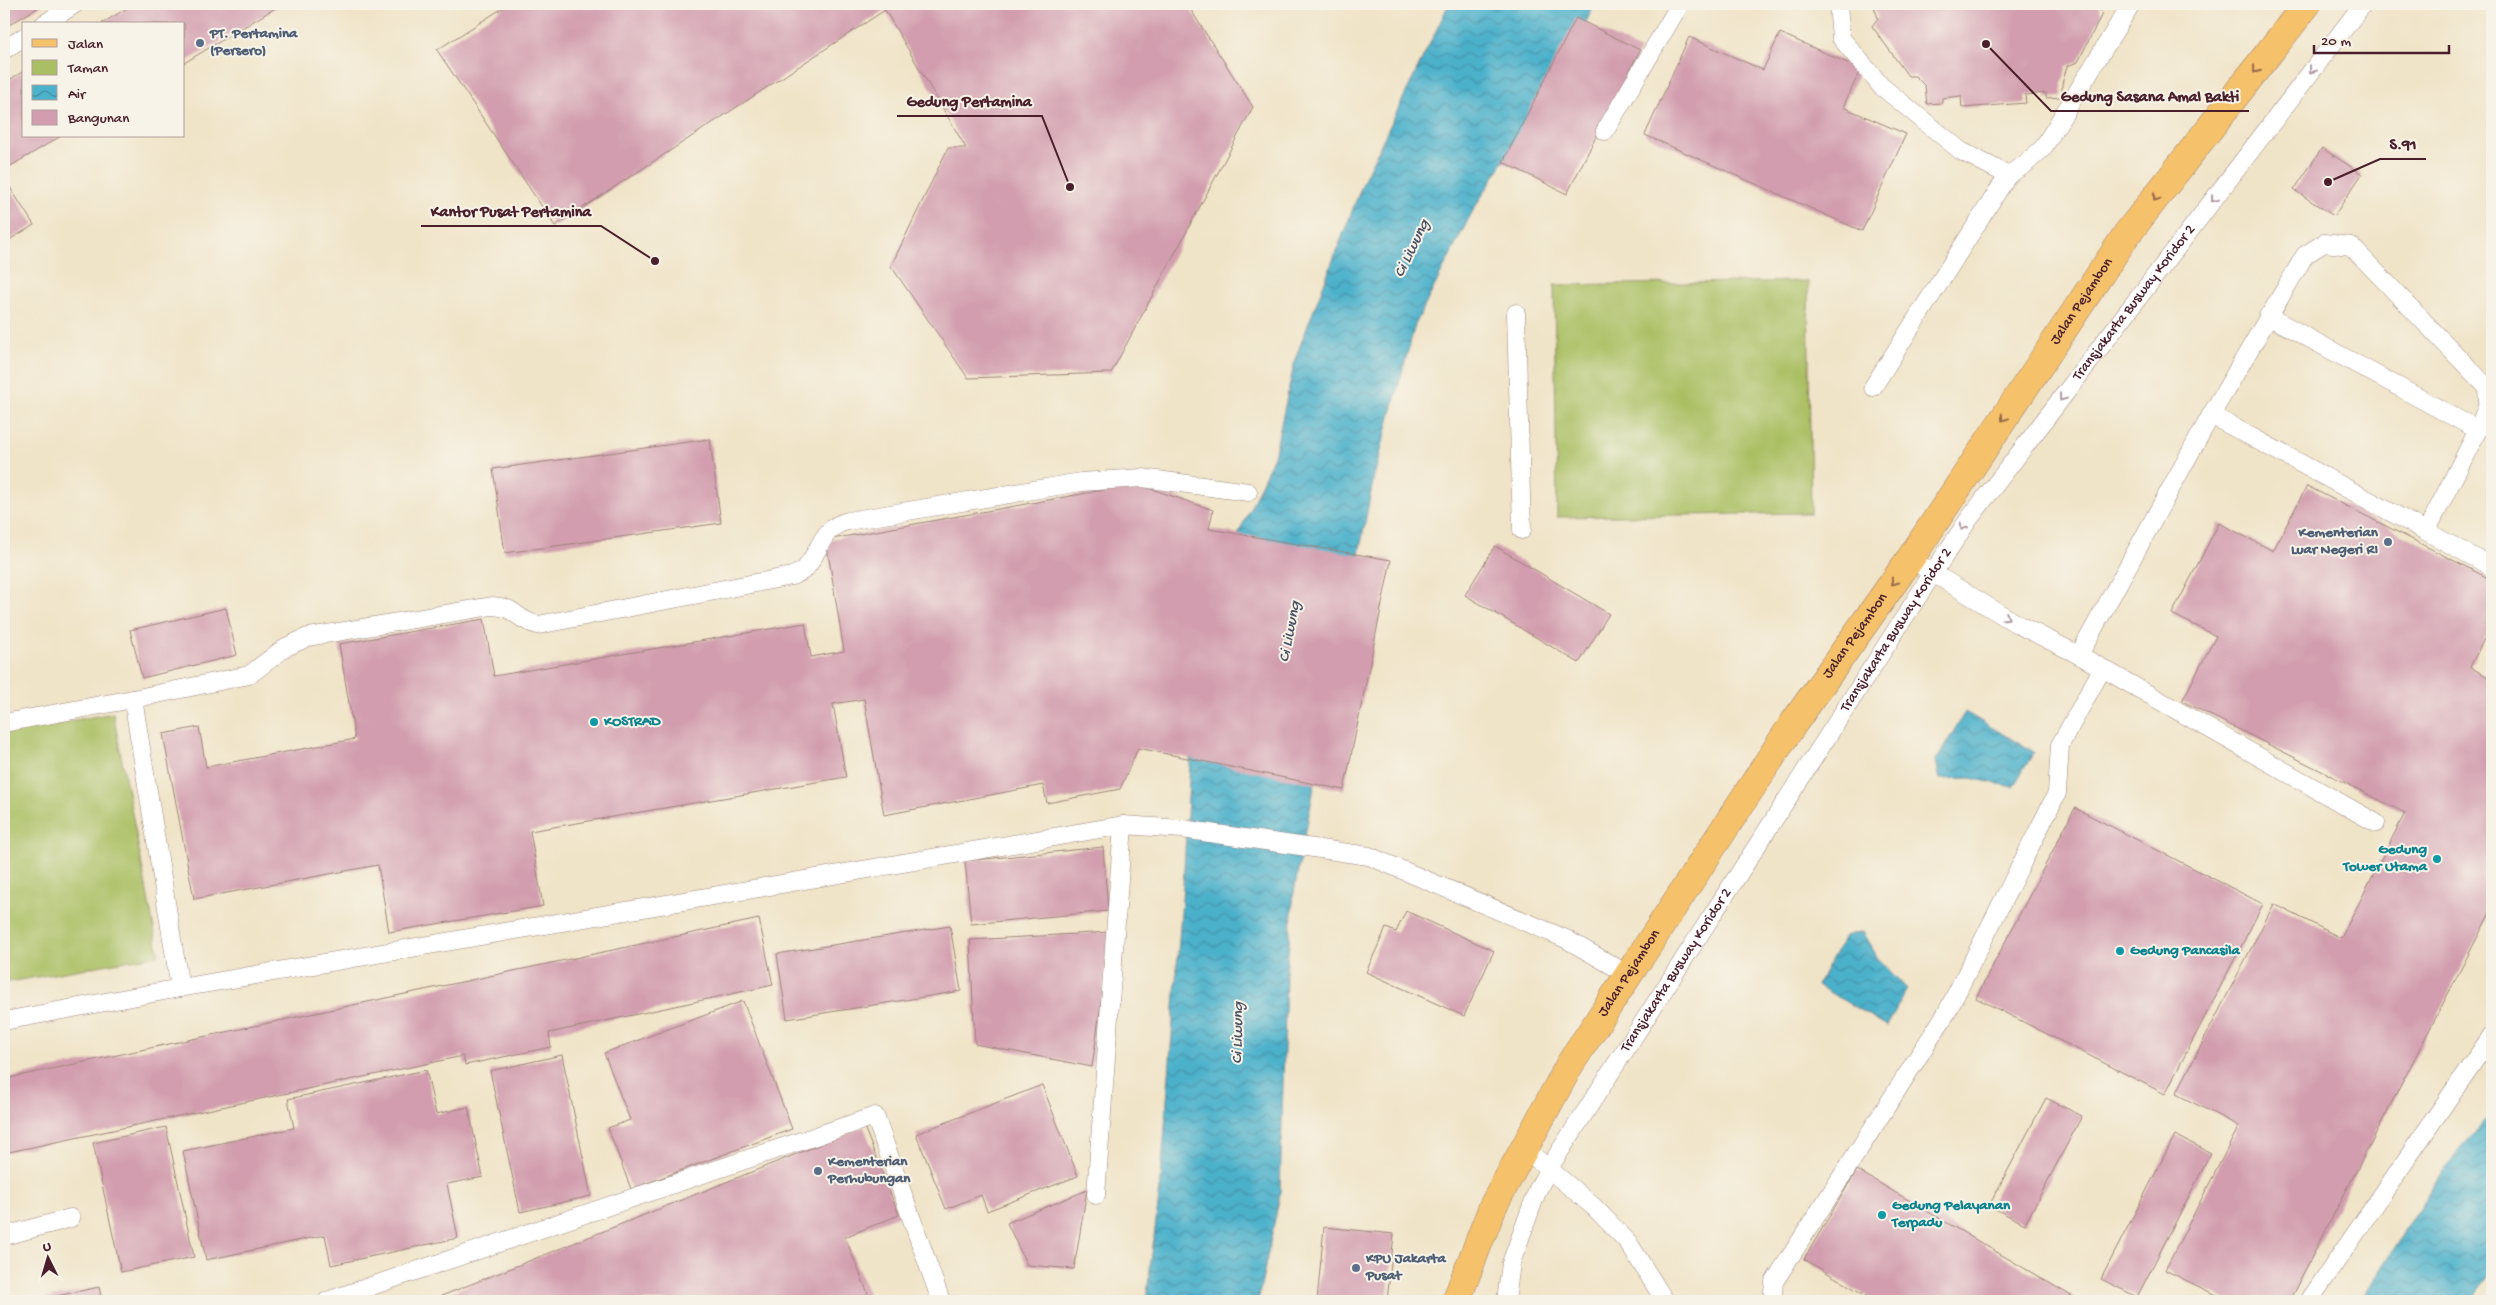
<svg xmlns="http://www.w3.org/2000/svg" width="2496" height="1305" viewBox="0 0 2496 1305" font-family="'Gochi Hand',sans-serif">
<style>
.green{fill:#aabf63;stroke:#7a6f47}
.water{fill:url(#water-waves);stroke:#4b687b}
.building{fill:#d29eaf}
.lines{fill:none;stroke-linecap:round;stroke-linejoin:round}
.lane-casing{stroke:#9d827a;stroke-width:19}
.primary-casing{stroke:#9d827a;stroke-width:29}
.lane{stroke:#fff;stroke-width:18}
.primary{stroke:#f5c16b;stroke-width:28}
.oneway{stroke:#976848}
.oneway2{stroke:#ae9aa0}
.service-dot{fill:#5c6f8a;stroke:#f7f3e8;stroke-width:2}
.culture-dot{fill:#0f9aa8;stroke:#f7f3e8;stroke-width:2}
.labels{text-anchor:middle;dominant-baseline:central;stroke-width:4;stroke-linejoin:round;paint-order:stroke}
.service-label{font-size:15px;font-weight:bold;fill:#4e5e75;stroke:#f7f3e8;text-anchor:start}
.street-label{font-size:15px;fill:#4a1f2b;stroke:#f7f3e8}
.culture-label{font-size:15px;font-weight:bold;fill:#0d838f;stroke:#f7f3e8;text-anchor:start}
.water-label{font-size:16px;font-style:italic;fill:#4b5263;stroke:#f7f3e8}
.leader{fill:none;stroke:#4a1f2b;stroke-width:2}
.callout-dot{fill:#4a1f2b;stroke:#f7f3e8;stroke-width:2}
.callout-label{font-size:16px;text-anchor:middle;font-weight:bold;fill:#4a1f2b;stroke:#f7f3e8;stroke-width:4;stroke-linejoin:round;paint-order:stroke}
</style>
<defs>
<pattern id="water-waves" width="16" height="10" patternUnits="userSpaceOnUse" patternTransform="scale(1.25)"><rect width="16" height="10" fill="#4cb1cb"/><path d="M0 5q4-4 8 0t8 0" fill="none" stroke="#418fa5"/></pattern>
</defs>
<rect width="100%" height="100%" fill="#f7f3e8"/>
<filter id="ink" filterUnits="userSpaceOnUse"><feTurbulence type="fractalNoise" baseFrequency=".02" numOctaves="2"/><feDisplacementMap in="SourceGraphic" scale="10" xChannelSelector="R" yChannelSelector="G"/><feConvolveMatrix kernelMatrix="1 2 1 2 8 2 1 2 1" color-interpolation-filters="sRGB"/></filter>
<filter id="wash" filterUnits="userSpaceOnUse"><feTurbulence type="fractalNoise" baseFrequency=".0096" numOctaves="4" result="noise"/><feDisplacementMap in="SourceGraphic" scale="20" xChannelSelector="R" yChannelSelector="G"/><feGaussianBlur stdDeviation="1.12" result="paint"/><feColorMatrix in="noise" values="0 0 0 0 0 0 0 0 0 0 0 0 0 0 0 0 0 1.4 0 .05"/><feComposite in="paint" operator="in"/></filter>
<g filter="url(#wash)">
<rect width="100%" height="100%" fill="#f0e4c8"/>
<!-- green -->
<g class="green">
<polygon points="1808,281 1811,513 1557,517 1554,285"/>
<polygon points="113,713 159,955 4,983 4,733"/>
</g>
<!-- water -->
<g class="water">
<polygon points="1449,4 1595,4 1572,50 1471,214 1415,325 1374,476 1294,892 1286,974 1280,1195 1258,1301 1146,1301 1161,1181 1183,886 1198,623 1274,456 1296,356 1366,175"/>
<polygon points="1965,712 2034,752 2013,787 1970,778 1940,779 1936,761"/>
<polygon points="1863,931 1877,957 1907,989 1887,1026 1817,985 1845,936"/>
<polygon points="2492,1114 2492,1271 2472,1301 2361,1301 2447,1165"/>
</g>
<g id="blocks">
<!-- building -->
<g class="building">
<polygon points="4,4 44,4 4,28"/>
<polygon points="134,4 282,4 184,63 184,24 101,24"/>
<polygon points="509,4 1187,4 1253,107 1111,373 968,378 891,266 948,148 966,148 885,10 555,226 437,50"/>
<polygon points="1873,4 2097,4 2102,14 2078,62 2067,66 2062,84 2062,97 2046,98 2046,93 2025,95 2026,103 1962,108 1961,96 1942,98 1942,103 1927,104 1925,86 1915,76 1908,76 1872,26 1878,18"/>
<polygon points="1576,18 1640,50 1567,194 1503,162"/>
<polygon points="1780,33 1861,69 1843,107 1906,134 1862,231 1645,135 1689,37 1763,70"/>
<polygon points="24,71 24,136 61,136 4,170 4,83"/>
<polygon points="2322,148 2362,174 2334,216 2294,190"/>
<polygon points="4,178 34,225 4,243"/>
<polygon points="710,439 721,523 505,553 493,469"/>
<polygon points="1137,484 1213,510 1209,529 1391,560 1344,790 1138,748 1120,789 1047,803 1043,785 884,815 864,699 833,704 846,777 530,831 543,906 389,932 378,865 194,899 163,734 199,727 206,767 355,739 339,644 484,619 494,676 805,623 811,657 844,651 826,540"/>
<polygon points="2307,486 2492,580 2492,623 2470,667 2492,679 2492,909 2289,1301 2228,1301 2165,1270 2239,1126 2176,1094 2274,904 2341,938 2405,813 2182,701 2216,636 2172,614 2219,523 2273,551"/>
<polygon points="1495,546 1609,614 1579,663 1465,595"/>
<polygon points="226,608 237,655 142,678 130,630"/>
<polygon points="2075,808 2263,904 2165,1094 1976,998"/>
<polygon points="1103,847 1108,911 971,924 965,861"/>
<polygon points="1406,911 1494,951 1464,1016 1366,972 1386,928 1396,932"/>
<polygon points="759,919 773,985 549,1033 551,1047 465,1065 463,1056 4,1153 4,1079"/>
<polygon points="950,926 961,991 787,1019 777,954"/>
<polygon points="1111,932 1092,1067 975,1044 970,940"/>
<polygon points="743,1001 792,1129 631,1189 608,1128 630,1120 604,1053"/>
<polygon points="562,1055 591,1196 520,1212 490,1071"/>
<polygon points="426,1070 436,1114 468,1107 483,1177 447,1184 458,1238 331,1265 325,1235 206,1260 183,1151 294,1128 288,1099"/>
<polygon points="1042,1085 1078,1176 987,1211 981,1195 946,1209 916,1134"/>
<polygon points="2046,1098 2082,1116 2025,1224 1989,1206"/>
<polygon points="166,1127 194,1257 121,1272 93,1143"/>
<polygon points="864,1127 899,1215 845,1237 871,1301 429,1301"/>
<polygon points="2175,1135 2211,1153 2137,1297 2101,1279"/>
<polygon points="1857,1170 2080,1301 1875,1301 1804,1259"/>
<polygon points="1087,1190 1074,1269 1027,1265 1007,1223"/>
<polygon points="1324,1227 1394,1234 1387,1301 1317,1301"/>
<polygon points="99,1287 102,1301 38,1301 38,1300"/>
</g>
</g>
</g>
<g filter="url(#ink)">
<use href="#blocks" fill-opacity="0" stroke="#9d827a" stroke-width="1"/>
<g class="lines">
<defs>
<g id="lane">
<polyline points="1838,4 1841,38 1881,86 1961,151 2008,175"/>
<polyline points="44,24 75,4"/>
<polyline points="4,50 24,37"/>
<polyline points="1605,131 1680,4"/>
<polyline points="1516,313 1522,530"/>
<polyline points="2268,316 2478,430"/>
<polyline points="1873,387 2008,175 2024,165 2043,148 2131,4"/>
<polyline points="2211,415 2305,255 2324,243 2351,246 2487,387 2488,404 2478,430 2427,530"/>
<polyline points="1923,567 2017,624 2079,655 2376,823"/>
<polyline points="2079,655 2211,415 2492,567"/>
<path d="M133,699l116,-24 37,-28 22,-10 184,-31c25,1 23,14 46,19l254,-49c4,-2 10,-4 13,-7 16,-19 16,-42 43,-48l233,-39 61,-4 106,14"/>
<polyline points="4,723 133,699 180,988 4,1021"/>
<polyline points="180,988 1123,825 1182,829 1369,856 1566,939 1629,975"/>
<polyline points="1524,1148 1594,1207 1628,1242 1665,1301"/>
<polyline points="1096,1195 1123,825"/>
<polyline points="4,1236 71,1218"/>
<polyline points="327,1301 875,1116 941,1301"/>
<path id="s1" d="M1506,1301l5,-38 27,-74 11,-21 384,-595 36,-54 394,-515"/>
<polyline points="1772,1301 1774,1282 1947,1012 2057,793 2060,745 2102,669"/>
<polyline points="2309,1301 2492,1035"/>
</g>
<g id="primary">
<path id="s2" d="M1456,1301l37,-95 77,-142 223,-340 117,-165 217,-325 180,-230"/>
</g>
</defs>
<!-- lane casing -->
<use href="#lane" class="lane-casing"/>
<!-- primary casing -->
<use href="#primary" class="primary-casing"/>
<!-- lane -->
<use href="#lane" class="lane"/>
<!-- primary -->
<use href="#primary" class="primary"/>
</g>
<!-- one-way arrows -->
<defs><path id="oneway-chevron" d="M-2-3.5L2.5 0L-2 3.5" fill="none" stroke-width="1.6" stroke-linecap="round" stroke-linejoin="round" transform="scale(1.25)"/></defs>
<g class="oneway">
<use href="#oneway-chevron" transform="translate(2256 70) rotate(128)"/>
<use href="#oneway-chevron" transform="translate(2156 198) rotate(128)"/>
<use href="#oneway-chevron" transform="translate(2004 418) rotate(124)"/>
<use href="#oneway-chevron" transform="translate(1894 582) rotate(125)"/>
</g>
<g class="oneway2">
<use href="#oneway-chevron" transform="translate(2312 70) rotate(127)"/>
<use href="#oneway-chevron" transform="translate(2214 199) rotate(127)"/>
<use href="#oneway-chevron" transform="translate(2062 398) rotate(127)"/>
<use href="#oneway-chevron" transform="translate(1963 527) rotate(123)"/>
<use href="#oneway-chevron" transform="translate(2006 617) rotate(32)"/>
</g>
</g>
<!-- markers -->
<g class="service-dot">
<circle cx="200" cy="43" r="5"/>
<circle cx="2388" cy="542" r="5"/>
<circle cx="818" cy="1171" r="5"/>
<circle cx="1356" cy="1268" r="5"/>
</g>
<g class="culture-dot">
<circle cx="594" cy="722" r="5"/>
<circle cx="2437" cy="859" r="5"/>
<circle cx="2120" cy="951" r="5"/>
<circle cx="1882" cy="1215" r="5"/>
</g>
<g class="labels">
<!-- service labels -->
<g class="service-label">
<text x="210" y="34">PT. Pertamina<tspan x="210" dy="17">(Persero)</tspan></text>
<text x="2378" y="533" text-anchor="end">Kementerian<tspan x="2378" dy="17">Luar Negeri RI</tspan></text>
<text x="828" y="1162">Kementerian<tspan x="828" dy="17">Perhubungan</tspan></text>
<text x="1366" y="1259">KPU Jakarta<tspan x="1366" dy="17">Pusat</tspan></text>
</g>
<!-- street labels -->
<g class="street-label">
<text stroke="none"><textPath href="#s2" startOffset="1182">Jalan Pejambon</textPath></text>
<text stroke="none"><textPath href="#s1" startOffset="1186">Transjakarta Busway Koridor 2</textPath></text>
<text stroke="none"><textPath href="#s1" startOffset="781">Transjakarta Busway Koridor 2</textPath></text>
<text stroke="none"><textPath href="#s2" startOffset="778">Jalan Pejambon</textPath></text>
<text stroke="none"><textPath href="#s1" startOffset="376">Transjakarta Busway Koridor 2</textPath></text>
<text stroke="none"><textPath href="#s2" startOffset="372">Jalan Pejambon</textPath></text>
</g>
<!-- culture labels -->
<g class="culture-label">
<text x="604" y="722">KOSTRAD</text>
<text x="2427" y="850" text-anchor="end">Gedung<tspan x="2427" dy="17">Tower Utama</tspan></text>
<text x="2130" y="951">Gedung Pancasila</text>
<text x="1892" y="1206">Gedung Pelayanan<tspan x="1892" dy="17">Terpadu</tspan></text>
</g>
<!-- water labels -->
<g class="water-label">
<text transform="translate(1413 249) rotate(-64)">Ci Liwung</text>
<text transform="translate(1291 632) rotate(-79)">Ci Liwung</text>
<text transform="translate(1239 1033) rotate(-89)">Ci Liwung</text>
</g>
</g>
<!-- callouts -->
<path class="leader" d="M1986 44L2051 111H2249M1070 187L1042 116H897M2328 182L2380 159H2426M655 261L601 226H421"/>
<g class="callout-dot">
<circle cx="1986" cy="44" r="5"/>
<circle cx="1070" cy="187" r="5"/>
<circle cx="2328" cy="182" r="5"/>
<circle cx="655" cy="261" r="5"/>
</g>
<g class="callout-label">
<text x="2150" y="101">Gedung Sasana Amal Bakti</text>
<text x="969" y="106">Gedung Pertamina</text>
<text x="2403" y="149">S.91</text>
<text x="511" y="216">Kantor Pusat Pertamina</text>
</g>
<!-- margin -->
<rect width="2496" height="1305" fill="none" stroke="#f7f3e8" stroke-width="20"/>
<!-- legend -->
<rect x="22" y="22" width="162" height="115" fill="#f7f3e8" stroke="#b29e9c"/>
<rect x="32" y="39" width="25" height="8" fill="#f5c16b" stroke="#b29e9c"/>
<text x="68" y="48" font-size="15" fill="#4a1f2b">Jalan</text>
<rect x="32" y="60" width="25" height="15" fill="#aabf63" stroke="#b29e9c"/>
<text x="68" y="72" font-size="15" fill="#4a1f2b">Taman</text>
<rect x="32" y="85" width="25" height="15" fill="url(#water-waves)" stroke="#b29e9c"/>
<text x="68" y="98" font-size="15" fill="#4a1f2b">Air</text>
<rect x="32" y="110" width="25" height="15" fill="#d29eaf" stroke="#b29e9c"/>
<text x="68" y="122" font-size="15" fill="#4a1f2b">Bangunan</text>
<!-- north arrow -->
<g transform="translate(48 1258) rotate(355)" stroke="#f7f3e8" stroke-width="4" paint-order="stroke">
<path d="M0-4L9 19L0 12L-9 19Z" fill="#4a1f2b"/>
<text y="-8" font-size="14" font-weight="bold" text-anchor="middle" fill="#4a1f2b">U</text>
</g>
<!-- scale -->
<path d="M2314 45v8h135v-8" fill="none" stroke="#4a1f2b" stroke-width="2.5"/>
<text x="2321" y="45" font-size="15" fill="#4a1f2b" stroke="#f7f3e8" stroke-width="4" paint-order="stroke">20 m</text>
</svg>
